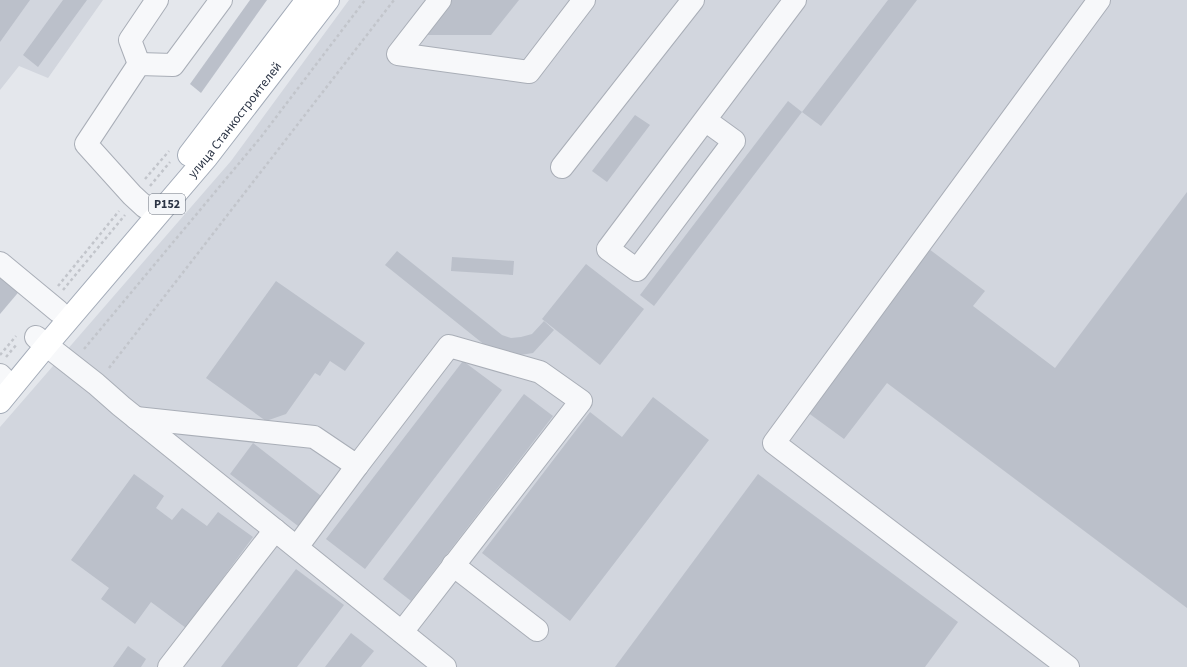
<svg xmlns="http://www.w3.org/2000/svg" width="1187" height="667" viewBox="0 0 1187 667" font-family="'Source Sans 3',sans-serif">
<style>
.built{fill:#d2d6de}
.building{fill:#bbc0ca}
.lines{fill:none;stroke-linecap:round;stroke-linejoin:round}
.minor-casing{stroke:#a9aeb7;stroke-width:24}
.major-casing{stroke:#a3abb8;stroke-width:24}
.path{stroke:#c2c5cb;stroke-width:2.5;stroke-dasharray:3 3;stroke-linecap:butt}
.minor{stroke:#f7f8fa;stroke-width:22}
.major{stroke:#fff;stroke-width:22}
.labels{text-anchor:middle;dominant-baseline:central;stroke-width:3;stroke-linejoin:round;paint-order:stroke}
.shield{fill:#f4f6f9;stroke:#676e7b;stroke-width:1}
.shield-label{font-size:12px;font-weight:bold;fill:#2b3445}
.street-label{font-size:13px;fill:#2b3445;stroke:#f4f6f9}
</style>
<rect width="100%" height="100%" fill="#e4e7ec"/>
<!-- built -->
<g class="built">
<polygon points="0,0 103,0 48,78 19,66 0,90"/>
<polygon points="349,0 1187,0 1187,667 0,667 0,427 231,161"/>
</g>
<!-- building -->
<g class="building">
<polygon points="0,0 30,0 0,42"/>
<polygon points="63,0 87,0 38,67 23,55"/>
<polygon points="250,0 267,0 201,93 190,84"/>
<polygon points="432,0 519,0 491,35 403,35"/>
<polygon points="888,0 917,0 821,126 802,112"/>
<polygon points="788,101 802,112 654,306 640,295"/>
<polygon points="635,115 650,125 607,182 592,171"/>
<polygon points="1187,192 1187,608 887,383 844,439 807,412 929,249 985,291 973,306 1055,368"/>
<polygon points="397,251 502,335 511,338 521,337 532,334 544,321 554,330 533,353 514,356 496,354 385,265"/>
<polygon points="452,257 514,261 513,275 451,271"/>
<polygon points="586,264 644,309 600,365 542,319"/>
<polygon points="0,271 22,288 0,314"/>
<polygon points="276,281 365,343 345,371 330,361 320,376 315,373 286,414 266,421 206,378"/>
<polygon points="463,361 502,390 365,569 326,539"/>
<polygon points="524,394 553,416 411,601 383,579"/>
<polygon points="653,397 709,440 570,621 482,553 590,412 622,437"/>
<polygon points="253,443 325,499 302,529 230,474"/>
<polygon points="134,474 164,496 156,508 172,520 182,508 207,526 218,512 253,537 186,628 151,602 135,624 101,599 109,588 71,560"/>
<polygon points="758,474 958,622 925,667 615,667"/>
<polygon points="296,569 344,605 297,667 221,667"/>
<polygon points="351,633 374,651 361,667 325,667"/>
<polygon points="128,646 146,659 141,667 113,667"/>
</g>
<g class="lines">
<defs>
<g id="minor">
<polyline points="440,0 398,54 529,72 584,0"/>
<polyline points="139,64 130,40 157,0"/>
<polyline points="705,120 734,141 637,270 608,249 795,0"/>
<polyline points="562,167 693,0"/>
<polyline points="145,207 132,195 86,144 139,64 173,65 221,0"/>
<polyline points="0,263 58,311"/>
<polyline points="36,337 96,384 121,406 445,667"/>
<polyline points="0,375 3,378"/>
<polyline points="136,418 314,437 357,466 449,346 540,372 581,401 402,632"/>
<polyline points="297,547 357,466"/>
<polyline points="453,565 537,630"/>
<polyline points="169,667 275,530"/>
<polyline points="1068,667 774,443 1099,0"/>
</g>
<g id="major">
<polyline points="189,155 307,0"/>
<path id="s1" d="M0,402l46,-56 161,-189 121,-157"/>
</g>
</defs>
<!-- minor casing -->
<use href="#minor" class="minor-casing"/>
<!-- major casing -->
<use href="#major" class="major-casing"/>
<!-- path -->
<g class="path">
<polyline points="145,179 169,151"/>
<polyline points="150,186 170,162"/>
<polyline points="58,286 119,211"/>
<polyline points="63,290 125,215"/>
<polyline points="84,349 261,137 365,0"/>
<polyline points="0,355 16,336"/>
<polyline points="6,357 17,344"/>
<polyline points="109,368 394,0"/>
</g>
<!-- minor -->
<use href="#minor" class="minor"/>
<!-- major -->
<use href="#major" class="major"/>
</g>
<g class="labels">
<!-- shield labels -->
<rect class="shield" x="149" y="194" width="36" height="20" rx="3"/>
<g class="shield-label">
<text x="167" y="204">Р152</text>
</g>
<!-- street labels -->
<g class="street-label">
<text stroke="none"><textPath href="#s1" startOffset="367">улица Станкостроителей</textPath></text>
</g>
</g>
</svg>
